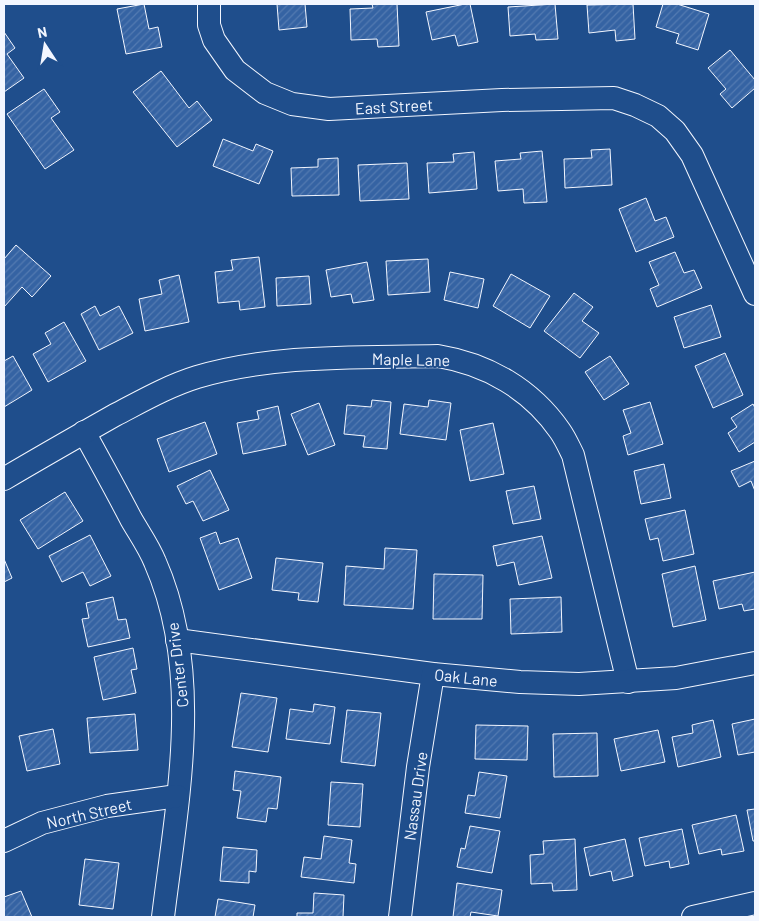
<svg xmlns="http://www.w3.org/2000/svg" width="759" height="921" viewBox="0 0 759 921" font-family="Barlow,sans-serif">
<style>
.building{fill:url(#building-hatch);stroke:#f2f6ff}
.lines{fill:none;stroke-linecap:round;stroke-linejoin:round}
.minor-casing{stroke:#f2f6ff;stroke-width:24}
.minor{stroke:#1f4e8c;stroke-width:22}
.labels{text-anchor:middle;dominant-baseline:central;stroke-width:4;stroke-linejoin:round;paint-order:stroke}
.street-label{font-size:16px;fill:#f2f6ff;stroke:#1f4e8c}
</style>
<defs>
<pattern id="building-hatch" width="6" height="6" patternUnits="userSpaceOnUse" patternTransform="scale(1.25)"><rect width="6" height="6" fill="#3563a3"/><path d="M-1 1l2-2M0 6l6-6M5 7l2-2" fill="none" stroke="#537ab1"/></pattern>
</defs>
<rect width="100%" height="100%" fill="#1f4e8c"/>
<!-- building -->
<g class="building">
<polygon points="144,4 149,29 158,27 162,47 126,54 117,9"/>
<polygon points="277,4 305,4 307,27 279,30"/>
<polygon points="372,4 397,4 399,46 378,47 377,39 351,40 350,9 373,8"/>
<polygon points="465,4 470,4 478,42 458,46 455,35 432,40 426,12"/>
<polygon points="555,4 558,39 536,40 535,34 510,36 508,7"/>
<polygon points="633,4 635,39 616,41 615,30 589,33 587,5"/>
<polygon points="663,4 677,4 709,14 698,50 676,43 679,34 656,27"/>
<polygon points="4,32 15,48 7,54 24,78 4,92"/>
<polygon points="730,50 755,80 755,88 732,108 720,94 726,89 708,68"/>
<polygon points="161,71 189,108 197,101 212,120 177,147 133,92"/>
<polygon points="44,89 60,112 51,118 74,150 45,169 7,114"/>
<polygon points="223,139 253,151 256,144 273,151 259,184 213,166"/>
<polygon points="610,149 612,185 565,188 564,159 592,158 591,150"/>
<polygon points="542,151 547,202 524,203 523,189 498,191 495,161 521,159 520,153"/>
<polygon points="474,152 477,189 429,193 427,163 454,162 453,154"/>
<polygon points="338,158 339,195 292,196 291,168 318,167 318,159"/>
<polygon points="407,163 409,199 360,201 358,165"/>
<polygon points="646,198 655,221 666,217 674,237 636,252 619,209"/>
<polygon points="16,245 51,276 32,297 22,287 4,307 4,259"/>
<polygon points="675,252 684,273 694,270 702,288 657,307 650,289 659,285 649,262"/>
<polygon points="259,257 265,307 240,310 239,301 218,303 215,272 233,270 231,260"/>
<polygon points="428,259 430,292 388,295 386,261"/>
<polygon points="367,262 374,300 353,303 351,294 331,297 326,270"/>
<polygon points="450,272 484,279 478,308 444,300"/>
<polygon points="511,274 550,296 530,328 493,306"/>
<polygon points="179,275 189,322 145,331 139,299 162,294 159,280"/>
<polygon points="309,276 311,304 277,306 276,278"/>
<polygon points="574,293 593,307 582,321 599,333 580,358 544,331"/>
<polygon points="711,305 721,337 684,348 674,317"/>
<polygon points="95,306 100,316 119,306 133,333 99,350 81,314"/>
<polygon points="64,322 86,361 48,382 33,354 51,344 45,333"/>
<polygon points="725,353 743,395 713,408 695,366"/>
<polygon points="13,356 32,390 4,407 4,361"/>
<polygon points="610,356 629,384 604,400 585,372"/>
<polygon points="372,400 391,402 387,449 363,447 365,436 344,434 347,405 371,407"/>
<polygon points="429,400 451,403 446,440 400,434 404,404 428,407"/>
<polygon points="650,402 663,444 628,455 623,436 631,433 623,410"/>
<polygon points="319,403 335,445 308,455 291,414"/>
<polygon points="753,404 755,408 755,442 739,452 728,433 737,427 731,418"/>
<polygon points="278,406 286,445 243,454 237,423 259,419 257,411"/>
<polygon points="205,422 217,454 169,472 157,439"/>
<polygon points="493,423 504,474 470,481 460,430"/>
<polygon points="755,461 755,491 751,481 739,487 731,471"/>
<polygon points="664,464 671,498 641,504 634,471"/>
<polygon points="210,470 229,510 203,521 193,501 186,504 177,486"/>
<polygon points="534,486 541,519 513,524 506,491"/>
<polygon points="65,492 83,521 38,549 20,520"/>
<polygon points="685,510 694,554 663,561 658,538 650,540 645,519"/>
<polygon points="216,532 220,544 238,538 252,578 219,590 200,538"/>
<polygon points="90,535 111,576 90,586 83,572 62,582 49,556"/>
<polygon points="542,536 552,578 519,585 514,562 497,566 493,546"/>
<polygon points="385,548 417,550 413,609 344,605 346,566 384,569"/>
<polygon points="276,558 323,563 318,602 298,600 299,593 272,590"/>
<polygon points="4,559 12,578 4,582"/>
<polygon points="695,566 706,620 673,627 662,574"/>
<polygon points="755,572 755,609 744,611 742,604 719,609 713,581"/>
<polygon points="434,574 483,575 482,619 433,619"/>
<polygon points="113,597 118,620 126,619 130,638 88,647 82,619 89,618 86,603"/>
<polygon points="561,597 562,632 511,634 510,599"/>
<polygon points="133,648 137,669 131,670 136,693 103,700 94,657"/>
<polygon points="241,693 277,698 268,752 232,747"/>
<polygon points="314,704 335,707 330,744 286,739 290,709 313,712"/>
<polygon points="347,710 381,713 375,766 341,762"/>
<polygon points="135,714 138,750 90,753 87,718"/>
<polygon points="755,719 755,754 755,752 738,755 732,724"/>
<polygon points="713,720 721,757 678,767 672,737 693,733 692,725"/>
<polygon points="476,725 528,726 527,760 475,759"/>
<polygon points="53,729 60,764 27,771 19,736"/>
<polygon points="658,730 665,762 621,771 614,739"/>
<polygon points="597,733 598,776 554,777 553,734"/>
<polygon points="235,771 281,777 277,809 268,808 266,822 237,818 241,791 233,790"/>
<polygon points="479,772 507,776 500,818 465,813 468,795 475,796"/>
<polygon points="331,782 363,784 360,827 328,825"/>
<polygon points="755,809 755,841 753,841 747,810"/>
<polygon points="736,815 744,851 722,855 721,849 699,854 692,825"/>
<polygon points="470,826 500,831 492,873 457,867 461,848 465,849"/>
<polygon points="682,829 689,864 670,868 669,861 645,866 639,838"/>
<polygon points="324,836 352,840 349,863 356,864 354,883 301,877 304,857 321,859"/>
<polygon points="575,839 577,890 553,891 552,883 531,884 530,855 544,854 543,841"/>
<polygon points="625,839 633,876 613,881 611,871 590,876 584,848"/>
<polygon points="223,847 257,850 256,872 249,871 249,883 220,881"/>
<polygon points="85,859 119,863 113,909 79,905"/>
<polygon points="457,883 502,890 498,916 471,912 470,917 453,917"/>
<polygon points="21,891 32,917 4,917 4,897"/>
<polygon points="314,893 344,895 343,917 297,917 297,913 313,913"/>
<polygon points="218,899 255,905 253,917 215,917"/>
</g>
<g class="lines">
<defs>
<g id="minor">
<polyline points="209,4 209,25 214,40 235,70 265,93 292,104 329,109 502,100 614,98 635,105 658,116 675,131 692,155 755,294"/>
<path d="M84,432c16,29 32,58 47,87 8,14 18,28 24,43 49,111 22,240 8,355"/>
<path d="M4,479c37,-22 74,-43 111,-64 27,-14 53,-29 82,-38 78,-23 161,-19 241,-21 49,8 93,33 122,75 5,7 9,16 13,24l55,227"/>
<polyline points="177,640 433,674 520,682 579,684 676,678 755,663"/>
<polyline points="4,841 42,823 107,806 177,796"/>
<polyline points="400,917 418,767 433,674"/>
<polyline points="693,917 755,903"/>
</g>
</defs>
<!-- minor casing -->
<use href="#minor" class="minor-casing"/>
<!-- minor -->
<use href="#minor" class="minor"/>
</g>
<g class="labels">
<!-- street labels -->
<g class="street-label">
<text transform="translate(394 106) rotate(-3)">East Street</text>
<text transform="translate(411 359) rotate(1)">Maple Lane</text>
<text transform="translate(177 665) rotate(-97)">Center Drive</text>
<text transform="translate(466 677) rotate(6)">Oak Lane</text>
<text transform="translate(415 796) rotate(-82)">Nassau Drive</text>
<text transform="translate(89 813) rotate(-13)">North Street</text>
</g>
</g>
<!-- border -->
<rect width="759" height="921" fill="none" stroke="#f2f6ff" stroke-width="10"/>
<!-- north arrow -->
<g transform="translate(45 45) rotate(348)" stroke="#1f4e8c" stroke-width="4" paint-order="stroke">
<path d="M0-4L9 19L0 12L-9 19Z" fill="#f2f6ff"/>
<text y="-8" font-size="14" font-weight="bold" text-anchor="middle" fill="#f2f6ff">N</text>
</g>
</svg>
